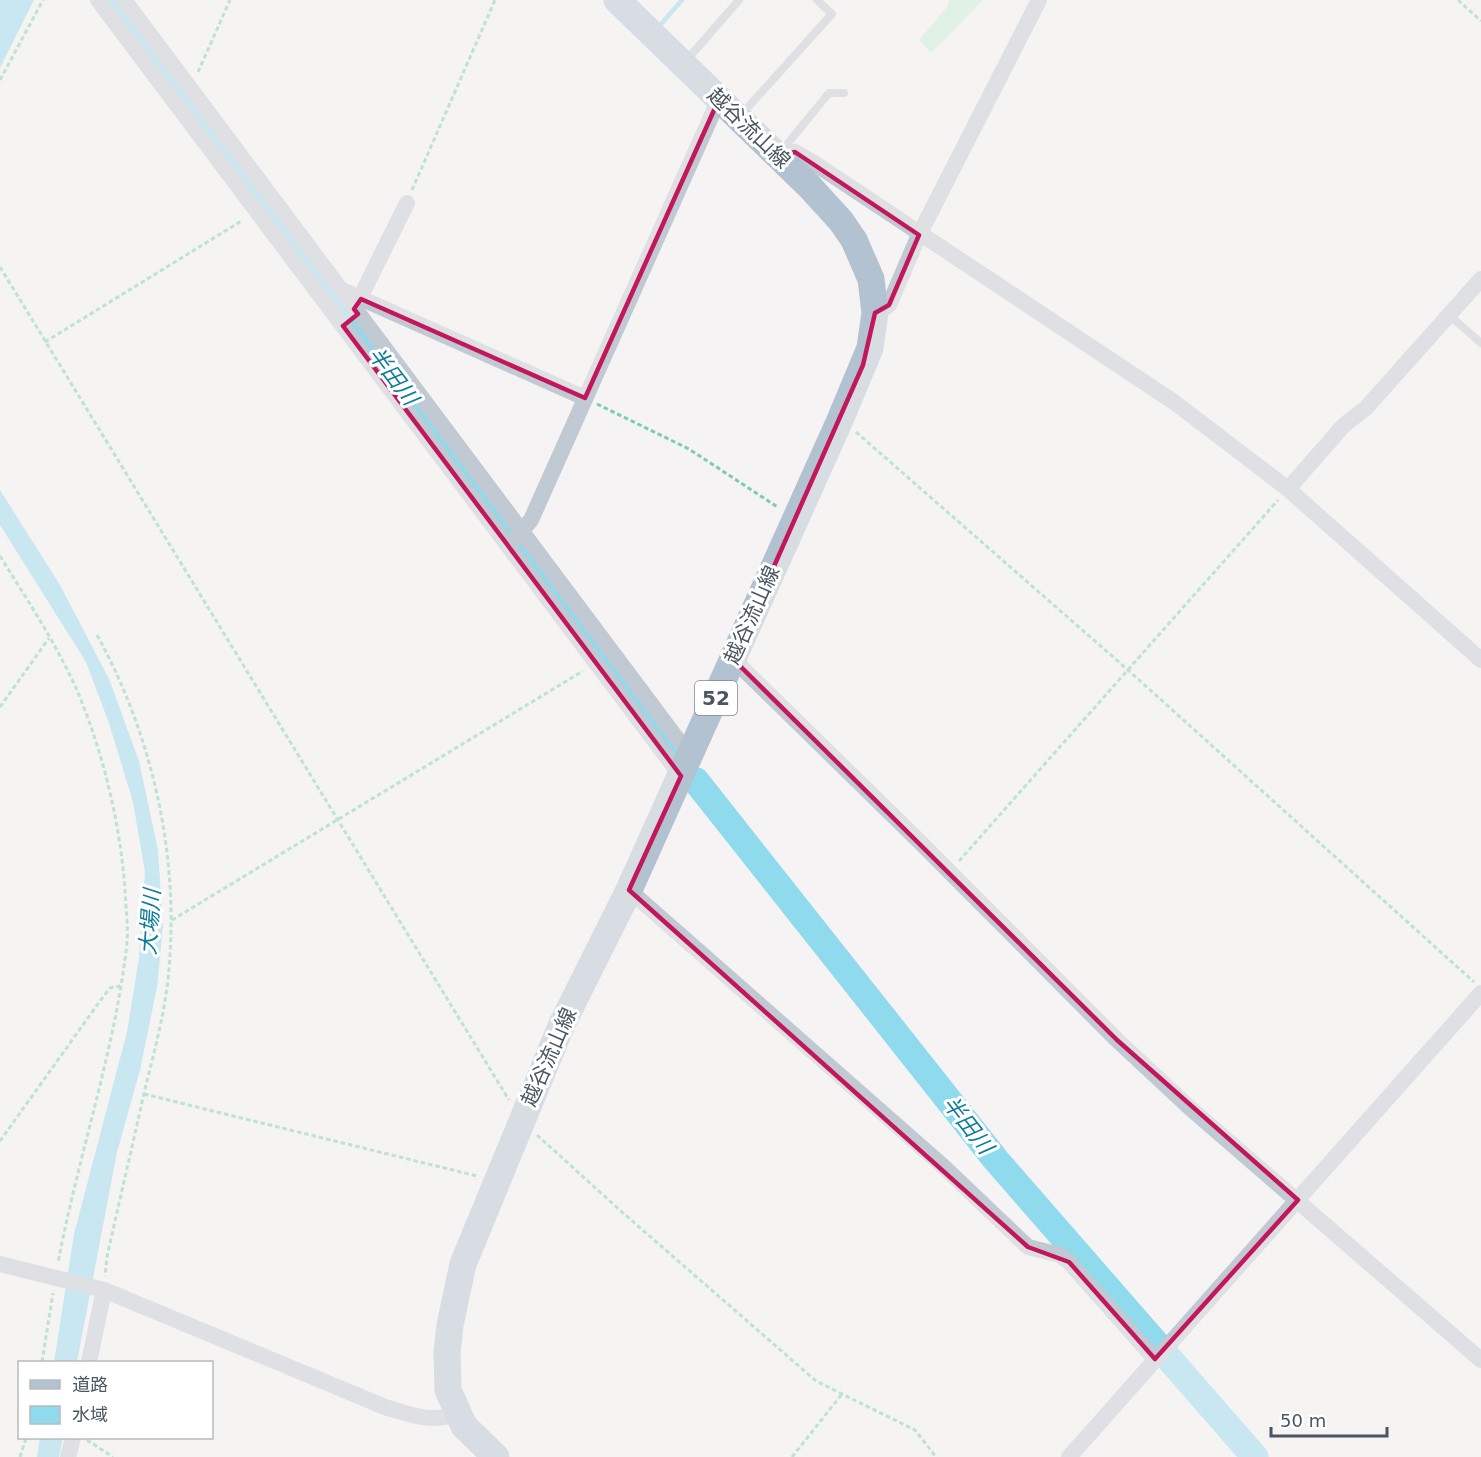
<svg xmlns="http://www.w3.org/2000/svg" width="1481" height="1457" viewBox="0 0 1481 1457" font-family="'DejaVu Sans','Noto Sans JP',sans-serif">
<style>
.green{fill:#c3f1d5}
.water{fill:#90daee}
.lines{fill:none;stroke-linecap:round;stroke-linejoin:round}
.stream{stroke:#90daee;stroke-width:4.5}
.river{stroke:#90daee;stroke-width:27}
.path{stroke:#7ad0a6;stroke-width:3;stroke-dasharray:4.5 3;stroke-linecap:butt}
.lane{stroke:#c1cad2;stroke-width:8}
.street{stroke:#c1cad2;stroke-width:16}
.primary{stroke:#b3c2d1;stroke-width:27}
.marked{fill:none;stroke:#c2185b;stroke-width:4.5;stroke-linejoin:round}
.labels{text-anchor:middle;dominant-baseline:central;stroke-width:6;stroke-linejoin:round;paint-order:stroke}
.shield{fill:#fff;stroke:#808990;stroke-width:1.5}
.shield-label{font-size:20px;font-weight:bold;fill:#4a5661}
.street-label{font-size:21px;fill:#4a5661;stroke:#fff}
.water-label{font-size:22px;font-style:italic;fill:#0c7c9b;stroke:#fff}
</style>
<rect width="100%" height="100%" fill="#f5f3f3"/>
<!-- green -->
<polygon class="green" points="949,0 983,0 931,53 919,40 948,6"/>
<!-- water -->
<g class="water">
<polygon points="0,0 34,0 0,68"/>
<polygon points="0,490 60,585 109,679 139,761 158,850 163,926 157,987 140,1070 117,1152 77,1362 54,1362 74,1234 127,1032 139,958 145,872 133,802 109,723 86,662 0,525"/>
<polygon points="40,1438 63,1438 59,1457 37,1457"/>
</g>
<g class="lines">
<!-- stream -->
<polyline class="stream" points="662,23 682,0"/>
<!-- river -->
<g class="river">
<polyline points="112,0 673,751"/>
<polyline points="696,781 996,1160 1255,1457"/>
</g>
<!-- path -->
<g class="path">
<polyline points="1458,0 1481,21"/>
<polyline points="198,72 230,0"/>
<polyline points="0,80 43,0"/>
<polyline points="412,190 495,0"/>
<polyline points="0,267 509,1100"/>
<polyline points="45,342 243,220"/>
<polyline points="597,404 689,449 779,508"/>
<polyline points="856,432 1128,670 1474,982"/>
<path d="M0,556c28,45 58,90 79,139 27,66 44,141 47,212 1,12 2,24 1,36 -12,108 -49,213 -69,320"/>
<path d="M97,635c55,100 82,218 72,333 -3,42 -15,84 -25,125 -12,55 -25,109 -37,164l-2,19"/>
<polyline points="0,707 49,638"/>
<polyline points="959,861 1278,500"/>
<polyline points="172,920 583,671"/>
<polyline points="144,1094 477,1176"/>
<polyline points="537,1135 622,1212 816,1381 915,1430 936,1457"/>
<polyline points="0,1141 100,1001 110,988 120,986"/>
<polyline points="42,1362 53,1293"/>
<polyline points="87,1440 113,1457"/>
<polyline points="20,1457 26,1438"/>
<polyline points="792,1457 842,1394"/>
</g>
<!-- lane -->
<g class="lane">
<polyline points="685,62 739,0"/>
<polyline points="740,116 832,14 817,0"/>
<polyline points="791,153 788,143 829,93 844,93"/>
<polyline points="1449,315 1481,343"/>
</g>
<!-- street -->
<g class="street">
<polyline points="98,0 681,776"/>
<polyline points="124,0 690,756"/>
<polyline points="783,160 788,153 795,152 814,163 1174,402 1288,489 1481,660"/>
<polyline points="342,290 585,398"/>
<polyline points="355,308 407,203"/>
<polyline points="875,313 889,305 919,235 1039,0"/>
<polyline points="1288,489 1344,425 1366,408 1481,279"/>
<polyline points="514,540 531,520 719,99"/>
<polyline points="733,659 922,844 1117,1040 1190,1108 1481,1360"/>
<polyline points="629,890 944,1167 1028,1247 1060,1255 1069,1262 1155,1359"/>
<path d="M0,1264l104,26 281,117c26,8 46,16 72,7"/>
<polyline points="89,1362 104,1290"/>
<polyline points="68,1457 73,1438"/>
<polyline points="1069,1457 1481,993"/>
</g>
<!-- primary -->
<polyline class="primary" points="496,1457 464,1426 448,1390 447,1353 450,1325 463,1264 562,1024 629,890 840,420 870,348 875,313 871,279 854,240 841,221 810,187 617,0"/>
</g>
<!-- marked area -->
<path d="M0 0H1481V1457H0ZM719,99l59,56 17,-3 124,83 -30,70 -14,8 -12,52 -130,294 384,381 181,160 -143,159 -86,-97 -41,-15 -399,-357 52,-114 -338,-450 15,-12 -4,-5 7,-10 224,99z" fill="#f5f3f3" fill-opacity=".55" fill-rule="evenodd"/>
<path class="marked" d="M719,99l59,56 17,-3 124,83 -30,70 -14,8 -12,52 -130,294 384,381 181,160 -143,159 -86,-97 -41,-15 -399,-357 52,-114 -338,-450 15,-12 -4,-5 7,-10 224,99z"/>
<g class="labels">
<!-- shield labels -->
<rect class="shield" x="695" y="681" width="42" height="34" rx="4.5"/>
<g class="shield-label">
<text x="716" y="698">52</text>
</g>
<!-- street labels -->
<g class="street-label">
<text transform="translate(749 128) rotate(44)">越谷流山線</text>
<text transform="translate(752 615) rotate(-66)">越谷流山線</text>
<text transform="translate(549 1057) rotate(-66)">越谷流山線</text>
</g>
<!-- water labels -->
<g class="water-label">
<text transform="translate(393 376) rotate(53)">半田川</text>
<text transform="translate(150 922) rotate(-86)">大場川</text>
<text transform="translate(968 1125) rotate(52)">半田川</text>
</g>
</g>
<!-- legend -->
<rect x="18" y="1361" width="195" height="78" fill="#ffffff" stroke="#b7bbc0" stroke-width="1.5"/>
<rect x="30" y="1380" width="30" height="9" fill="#b3c2d1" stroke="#b7bbc0" stroke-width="1.5"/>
<text x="72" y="1391" font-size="18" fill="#4a5661">道路</text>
<rect x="30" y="1406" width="30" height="18" fill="#90daee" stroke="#b7bbc0" stroke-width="1.5"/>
<text x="72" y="1421" font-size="18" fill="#4a5661">水域</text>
<!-- scale -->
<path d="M1271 1427v9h116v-9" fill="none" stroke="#4a5661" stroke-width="3"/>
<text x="1280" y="1427" font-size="18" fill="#4a5661" stroke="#ffffff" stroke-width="4.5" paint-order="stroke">50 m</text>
</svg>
